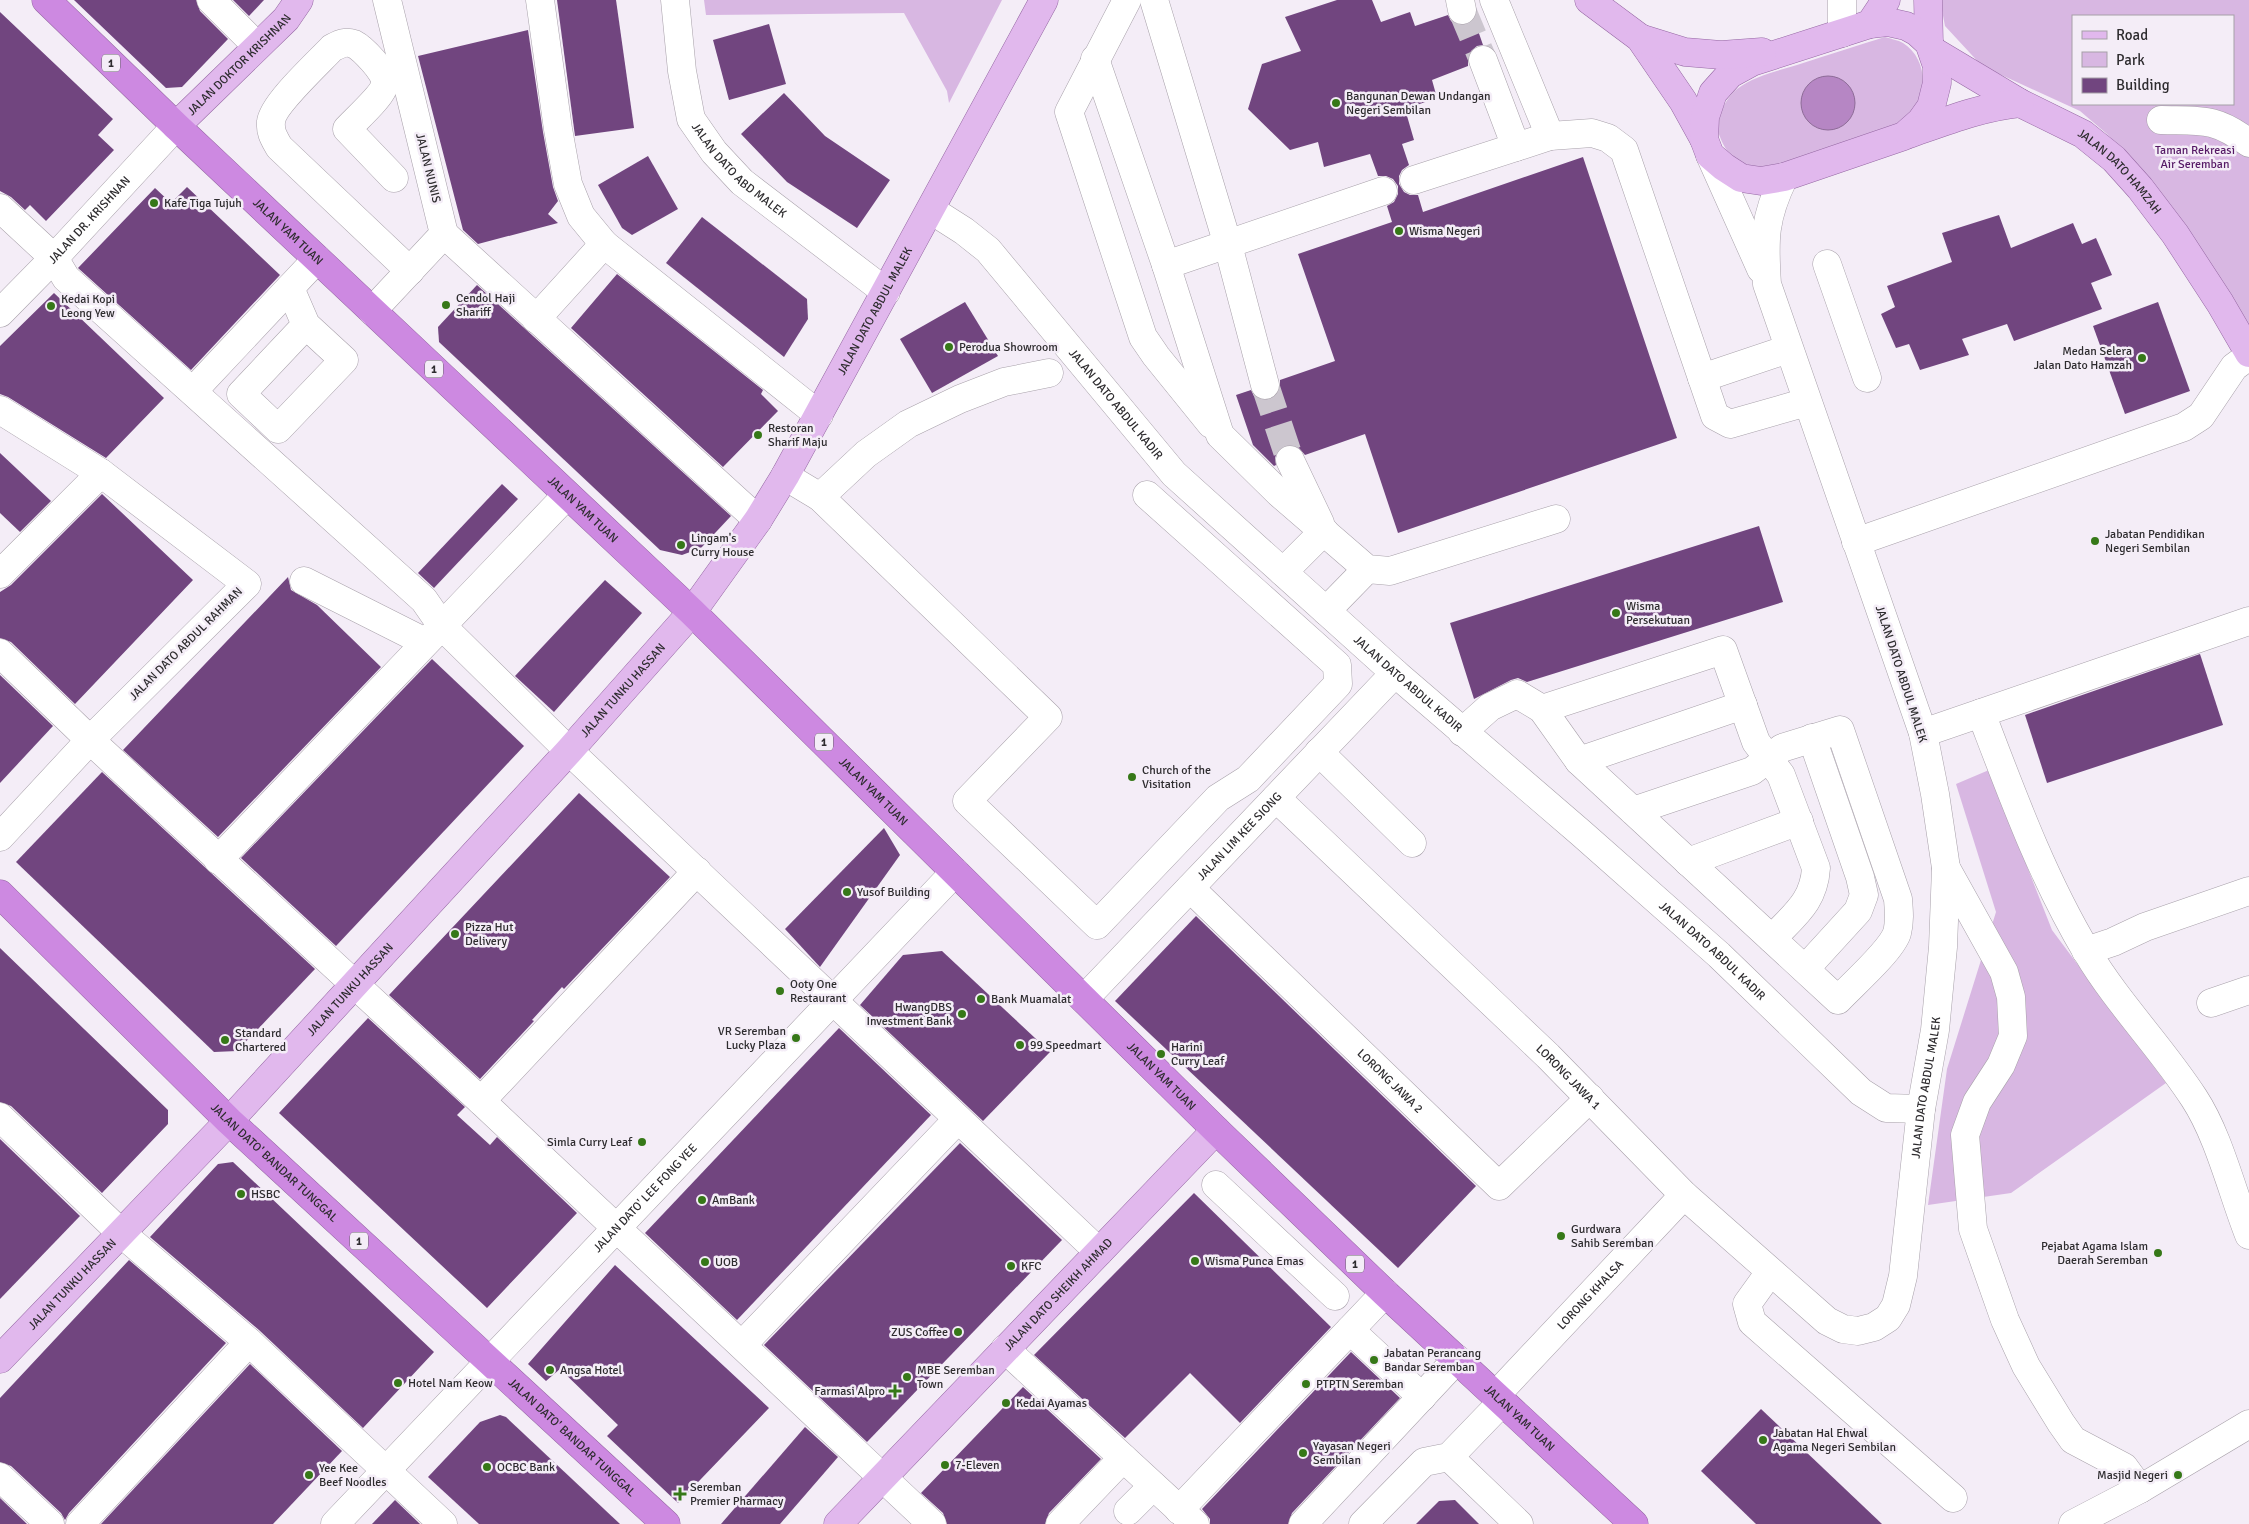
<svg xmlns="http://www.w3.org/2000/svg" width="2249" height="1524" viewBox="0 0 2249 1524" font-family="Signika,sans-serif">
<style>
.green{fill:#d8b7e2;fill-rule:evenodd}
.water{fill:#b686c4;stroke:#8d6b97}
.building{fill:#71457f}
.lines{fill:none;stroke-linecap:round;stroke-linejoin:round}
.minor-tunnel{stroke:#ccc6cf;stroke-width:28;stroke-dasharray:28 14;stroke-linecap:butt}
.minor-casing{stroke:#a8a1aa;stroke-width:29}
.major-casing{stroke:#9568a3;stroke-width:29}
.highway-casing{stroke:#9568a3;stroke-width:29}
.minor{stroke:#fff;stroke-width:28}
.major{stroke:#e1b8ed;stroke-width:28}
.highway{stroke:#cd89e1;stroke-width:28}
.poi-dot{fill:#367818;stroke:#f4edf7;stroke-width:2}
.labels{text-anchor:middle;dominant-baseline:central;stroke-width:5;stroke-linejoin:round;paint-order:stroke}
.shield{fill:#f4edf7;stroke:#69666b;stroke-width:1}
.shield-label{font-size:11px;font-weight:bold;fill:#2e2c2f}
.street-label{font-size:12px;fill:#2e2c2f;stroke:#f4edf7}
.poi-label{font-size:12px;fill:#2e2c2f;stroke:#f4edf7;text-anchor:start}
.park-label{font-size:12px;fill:#551965;stroke:#f4edf7}
</style>
<rect width="100%" height="100%" fill="#f4edf7"/>
<!-- green -->
<g class="green">
<polygon points="704,0 1002,0 949,103 947,91 904,13 706,15"/>
<path d="M1940,0h309v333l-114,-168 -28,-31 -27,-23 -98,-45 -37,-40zM2073,16h160v88h-160z"/>
<path d="M1885,37c6,2 13,3 18,6 21,13 25,42 14,63 -6,10 -15,17 -25,23l-129,41c-22,-4 -35,-12 -43,-33 -7,-16 5,-38 17,-48 17,-13 40,-18 60,-24 30,-10 59,-19 88,-28z"/>
<polygon points="1989,770 2052,930 2166,1083 2011,1193 1928,1205 1947,1069 1996,912 1956,784"/>
</g>
<!-- water -->
<circle class="water" cx="1828" cy="103" r="27"/>
<!-- building -->
<g class="building">
<polygon points="74,0 196,0 200,11 228,39 182,87 166,88"/>
<polygon points="233,0 264,0 249,16"/>
<polygon points="557,0 616,0 634,128 575,136"/>
<polygon points="1337,0 1372,0 1381,22 1410,12 1415,26 1448,15 1451,21 1457,25 1466,25 1474,19 1483,45 1477,46 1471,51 1468,58 1468,66 1432,80 1437,98 1405,109 1414,140 1402,144 1409,165 1402,170 1399,176 1399,184 1404,192 1410,195 1418,195 1423,212 1583,157 1677,438 1398,533 1365,434 1305,455 1298,447 1292,445 1284,446 1277,452 1275,458 1276,465 1274,466 1253,445 1236,395 1251,390 1254,396 1260,400 1269,400 1276,396 1280,390 1280,380 1335,361 1298,254 1392,222 1387,206 1394,202 1398,194 1398,186 1393,179 1386,176 1378,176 1370,154 1324,167 1318,142 1290,150 1248,109 1262,64 1301,51 1285,17"/>
<polygon points="0,12 113,119 98,135 114,150 46,221 30,205 25,210 11,197 0,191"/>
<polygon points="769,24 786,84 729,100 713,40"/>
<polygon points="528,30 543,132 553,187 558,201 548,214 558,223 478,244 463,230 418,56"/>
<polygon points="784,93 825,136 890,180 857,228 787,182 741,134"/>
<polygon points="648,156 678,209 632,235 622,228 598,185"/>
<polygon points="187,187 280,275 191,370 78,268 155,188 171,203"/>
<polygon points="1999,215 2011,248 2073,223 2082,244 2096,238 2112,275 2091,283 2102,309 2014,341 2007,324 1962,339 1969,355 1920,370 1909,344 1896,348 1881,314 1895,307 1887,286 1952,262 1942,233"/>
<polygon points="702,217 807,299 808,319 784,357 666,263"/>
<polygon points="617,274 763,390 761,394 778,411 723,467 571,328"/>
<polygon points="477,285 731,516 701,548 682,555 660,550 439,342 438,327"/>
<polygon points="54,293 164,398 106,458 8,397 0,394 0,346"/>
<polygon points="965,302 998,356 932,393 900,339"/>
<polygon points="2158,302 2190,391 2125,414 2093,326"/>
<polygon points="0,453 51,501 20,532 0,513"/>
<polygon points="502,484 518,499 434,588 418,573"/>
<polygon points="102,494 193,580 75,704 11,642 0,638 0,592 11,585"/>
<polygon points="1759,526 1783,602 1527,682 1518,678 1511,680 1474,699 1450,623"/>
<polygon points="288,577 291,590 317,605 381,667 218,837 123,750"/>
<polygon points="605,580 642,613 554,712 515,676"/>
<polygon points="2200,654 2223,725 2047,783 2025,715"/>
<polygon points="432,659 524,746 336,946 241,858"/>
<polygon points="0,675 53,726 0,783"/>
<polygon points="102,772 315,969 237,1051 214,1052 16,862"/>
<polygon points="579,793 670,877 564,989 562,987 532,1020 534,1021 480,1079 389,995"/>
<polygon points="884,828 900,855 820,967 785,929"/>
<polygon points="1196,916 1476,1186 1398,1268 1115,1001"/>
<polygon points="0,948 168,1110 168,1124 102,1193 11,1106 0,1102"/>
<polygon points="942,951 1050,1052 983,1121 860,1005 903,955"/>
<polygon points="368,1018 465,1107 457,1115 490,1145 497,1137 577,1213 487,1308 279,1113"/>
<polygon points="839,1028 931,1115 737,1320 645,1233"/>
<polygon points="0,1139 80,1216 0,1299"/>
<polygon points="960,1143 1062,1240 867,1442 764,1345"/>
<polygon points="233,1162 434,1352 363,1428 259,1330 150,1237 218,1164"/>
<polygon points="1194,1193 1331,1327 1240,1423 1190,1373 1125,1438 1034,1355"/>
<polygon points="129,1260 226,1343 69,1513 65,1520 61,1513 11,1466 0,1462 0,1398"/>
<polygon points="615,1265 769,1408 678,1503 607,1436 618,1425 560,1369 546,1381 528,1364"/>
<polygon points="1351,1352 1400,1398 1292,1513 1288,1524 1210,1524 1210,1519 1202,1509"/>
<polygon points="250,1364 342,1451 273,1524 101,1524"/>
<polygon points="1023,1387 1101,1459 1049,1513 1045,1524 947,1524 943,1513 921,1493"/>
<polygon points="1761,1409 1882,1524 1756,1524 1701,1471"/>
<polygon points="500,1415 506,1417 620,1524 479,1524 428,1477 480,1422"/>
<polygon points="805,1427 838,1457 780,1524 721,1524"/>
<polygon points="0,1498 27,1524 0,1524"/>
<polygon points="395,1500 420,1524 372,1524"/>
<polygon points="1455,1500 1479,1524 1416,1524 1439,1501"/>
</g>
<g class="lines">
<!-- minor-tunnel -->
<g class="minor-tunnel">
<polyline points="1462,10 1483,60"/>
<polyline points="1265,385 1290,460"/>
</g>
<defs>
<g id="minor">
<polyline points="211,0 257,46"/>
<polyline points="540,0 558,129 568,184 581,216 604,244"/>
<path id="s1" d="M675,0l7,71 9,48 23,33 28,30 144,110"/>
<polyline points="1127,0 1069,112 1143,337 1156,356 1211,424"/>
<polyline points="1154,0 1228,245 1265,385"/>
<polyline points="1460,0 1462,10"/>
<polyline points="1494,0 1550,136"/>
<polyline points="1842,33 1842,0"/>
<polyline points="1095,59 1166,265 1220,435 1279,493 1367,569 1390,571 1556,519"/>
<polyline points="1483,60 1516,147"/>
<path d="M2161,120c40,1 54,-3 88,23"/>
<polyline points="1710,155 1761,269"/>
<path d="M394,178l-47,-49c8,-9 38,-35 38,-47 1,-10 -23,-34 -31,-38 -9,-3 -14,0 -22,4 -13,14 -60,57 -61,74 -1,10 3,16 8,25l131,124"/>
<polyline points="1414,180 1550,136 1592,133 1608,138 1624,150 1715,416 1730,424 1807,402"/>
<polyline points="0,208 54,258 66,278 424,600 442,626 569,751 1099,1252"/>
<path id="s2" d="M931,210l33,21 24,19 186,224 221,199 186,160 138,122 142,137 25,16 35,1"/>
<polyline points="444,234 758,520"/>
<polyline points="1827,264 1867,378"/>
<polyline points="1166,265 1383,191"/>
<polyline points="290,288 306,325 344,360 278,429 241,394 306,325"/>
<polyline points="372,311 444,234 387,0"/>
<path id="s3" d="M0,313l54,-55 122,-132"/>
<polyline points="536,319 604,244 819,415"/>
<polyline points="1702,378 1788,349"/>
<polyline points="193,391 317,259"/>
<polyline points="0,410 101,473 247,584 90,740 0,837"/>
<polyline points="1290,460 1320,523"/>
<polyline points="785,476 820,497 866,454 908,424 960,399 1004,382 1049,373"/>
<polyline points="820,497 1048,717 967,801 1097,925 1218,798 1248,779 1338,684 1337,665 1147,495"/>
<polyline points="1856,542 2184,427 2201,416 2234,367 2249,356"/>
<polyline points="1283,572 1324,531"/>
<polyline points="0,574 101,473"/>
<polyline points="304,581 425,642"/>
<polyline points="1326,611 1367,569"/>
<polyline points="0,653 90,740 481,1101 932,1524"/>
<path d="M1542,709l181,-59 33,92 25,33 35,93c-2,34 -22,47 -44,71"/>
<path d="M1981,713c31,81 61,164 106,239 31,52 74,95 107,146 25,38 38,94 55,137"/>
<path d="M1462,732l28,-25 27,-13 25,15 37,52 259,239c14,-15 53,-49 59,-67 3,-11 2,-22 1,-34l-58,-169 -58,18 -30,23 -119,40"/>
<polyline points="1923,733 2249,621"/>
<polyline points="1319,752 1412,843"/>
<polyline points="1579,761 1743,705"/>
<path id="s4" d="M1276,798l272,258 136,139 143,126 16,8 15,2 16,-4 14,-9 8,-13 7,-29 18,-167 14,-79 8,-83 3,-79 -11,-74 -12,-61 -156,-449c-3,-45 -3,-66 17,-107"/>
<polyline points="218,860 567,495"/>
<polyline points="1688,862 1799,821"/>
<polyline points="1946,868 2004,972 2011,997 2013,1036 2001,1065 1977,1102 1965,1135 1973,1229 2005,1320 2026,1366 2061,1423 2073,1440 2124,1467 2140,1489"/>
<path id="s5" d="M1190,888l309,298 91,-88"/>
<polyline points="2086,951 2113,942 2145,927 2249,891"/>
<polyline points="1805,969 1858,911 1864,895 1860,877 1812,738"/>
<path id="s6" d="M1084,999l311,-326"/>
<polyline points="2211,1003 2249,990"/>
<polyline points="481,1101 697,871"/>
<polyline points="0,1117 121,1233 249,1342 443,1524"/>
<polyline points="1216,1185 1335,1296"/>
<polyline points="1770,1272 1747,1304 1752,1322 1953,1498"/>
<polyline points="1350,1330 1422,1397"/>
<polyline points="742,1345 958,1119"/>
<polyline points="1005,1349 1195,1524"/>
<path id="s7" d="M1495,1396l189,-201"/>
<polyline points="1449,1457 1519,1524"/>
<polyline points="0,1477 50,1524"/>
<polyline points="1179,1510 1385,1293"/>
<polyline points="1128,1511 1153,1486"/>
<polyline points="80,1524 249,1342"/>
<path id="s8" d="M335,1524l620,-652"/>
<polyline points="1060,1524 1123,1458"/>
<polyline points="1303,1524 1457,1359"/>
<polyline points="1363,1524 1424,1462 1449,1457 1502,1402"/>
<polyline points="2073,1524 2140,1489 2249,1424"/>
</g>
<g id="major">
<polyline points="1589,0 1640,38 1683,101 1704,139"/>
<polyline points="1928,0 1929,43"/>
<polygon points="1888,22 1906,26 1917,32 1929,43 1937,66 1937,83 1931,107 1921,121 1904,136 1784,177 1761,181 1741,178 1724,167 1710,155 1704,139 1705,117 1713,93 1730,74 1752,62 1870,24"/>
<polyline points="1870,24 1886,0"/>
<polyline points="1640,38 1685,52 1721,55 1762,52"/>
<path id="s9" d="M1933,51l87,52 63,31 31,25 26,29 35,46 45,69 29,50"/>
<path id="s10" d="M176,126l110,-107 13,-19"/>
<path d="M1909,134c37,-13 72,-27 111,-31"/>
<path id="s11" d="M0,1359l229,-238 340,-370 123,-139 66,-92 27,-44 259,-476"/>
<path id="s12" d="M838,1524l378,-394"/>
</g>
<g id="highway">
<path id="s13" d="M46,0l130,126 516,486 524,518 169,163 249,231"/>
<path id="s14" d="M0,894l229,227 437,403"/>
</g>
</defs>
<!-- minor casing -->
<use href="#minor" class="minor-casing"/>
<!-- major casing -->
<use href="#major" class="major-casing"/>
<!-- highway casing -->
<use href="#highway" class="highway-casing"/>
<!-- minor -->
<use href="#minor" class="minor"/>
<!-- major -->
<use href="#major" class="major"/>
<!-- highway -->
<use href="#highway" class="highway"/>
</g>
<!-- markers -->
<g class="poi-dot">
<circle cx="1336" cy="103" r="5"/>
<circle cx="154" cy="203" r="5"/>
<circle cx="1399" cy="231" r="5"/>
<circle cx="446" cy="305" r="5"/>
<circle cx="51" cy="306" r="5"/>
<circle cx="949" cy="347" r="5"/>
<circle cx="2142" cy="358" r="5"/>
<circle cx="758" cy="435" r="5"/>
<circle cx="2095" cy="541" r="5"/>
<circle cx="681" cy="545" r="5"/>
<circle cx="1616" cy="613" r="5"/>
<circle cx="1132" cy="777" r="5"/>
<circle cx="847" cy="892" r="5"/>
<circle cx="455" cy="934" r="5"/>
<circle cx="780" cy="991" r="5"/>
<circle cx="981" cy="999" r="5"/>
<circle cx="962" cy="1014" r="5"/>
<circle cx="796" cy="1038" r="5"/>
<circle cx="225" cy="1040" r="5"/>
<circle cx="1020" cy="1045" r="5"/>
<circle cx="1161" cy="1054" r="5"/>
<circle cx="642" cy="1142" r="5"/>
<circle cx="241" cy="1194" r="5"/>
<circle cx="702" cy="1200" r="5"/>
<circle cx="1561" cy="1236" r="5"/>
<circle cx="2158" cy="1253" r="5"/>
<circle cx="1195" cy="1261" r="5"/>
<circle cx="705" cy="1262" r="5"/>
<circle cx="1011" cy="1266" r="5"/>
<circle cx="958" cy="1332" r="5"/>
<circle cx="1374" cy="1360" r="5"/>
<circle cx="550" cy="1370" r="5"/>
<circle cx="907" cy="1377" r="5"/>
<circle cx="398" cy="1383" r="5"/>
<circle cx="1306" cy="1384" r="5"/>
<path d="M892.5 1383.5h5v5h5v5h-5v5h-5v-5h-5v-5h5z"/>
<circle cx="1006" cy="1403" r="5"/>
<circle cx="1763" cy="1440" r="5"/>
<circle cx="1303" cy="1453" r="5"/>
<circle cx="945" cy="1465" r="5"/>
<circle cx="487" cy="1467" r="5"/>
<circle cx="309" cy="1475" r="5"/>
<circle cx="2178" cy="1475" r="5"/>
<path d="M677.5 1486.5h5v5h5v5h-5v5h-5v-5h-5v-5h5z"/>
</g>
<g class="labels">
<!-- shield labels -->
<g class="shield">
<rect x="102" y="54.5" width="18" height="17" rx="4"/>
<rect x="425" y="360.5" width="18" height="17" rx="4"/>
<rect x="815" y="733.5" width="18" height="17" rx="4"/>
<rect x="350" y="1232.5" width="18" height="17" rx="4"/>
<rect x="1346" y="1255.5" width="18" height="17" rx="4"/>
</g>
<g class="shield-label">
<text x="111" y="63">1</text>
<text x="434" y="369">1</text>
<text x="824" y="742">1</text>
<text x="359" y="1241">1</text>
<text x="1355" y="1264">1</text>
</g>
<!-- street labels -->
<g class="street-label">
<text stroke="none"><textPath href="#s10" startOffset="88">JALAN DOKTOR KRISHNAN</textPath></text>
<text transform="translate(428 168) rotate(76)">JALAN NUNIS</text>
<text stroke="none"><textPath href="#s1" startOffset="191">JALAN DATO ABD MALEK</textPath></text>
<text stroke="none"><textPath href="#s9" startOffset="224">JALAN DATO HAMZAH</textPath></text>
<text stroke="none"><textPath href="#s3" startOffset="129">JALAN DR. KRISHNAN</textPath></text>
<text stroke="none"><textPath href="#s13" startOffset="335">JALAN YAM TUAN</textPath></text>
<text stroke="none"><textPath href="#s11" startOffset="1371">JALAN DATO ABDUL MALEK</textPath></text>
<text stroke="none"><textPath href="#s2" startOffset="270">JALAN DATO ABDUL KADIR</textPath></text>
<text stroke="none"><textPath href="#s13" startOffset="740">JALAN YAM TUAN</textPath></text>
<text transform="translate(186 644) rotate(-45)">JALAN DATO ABDUL RAHMAN</text>
<text transform="translate(1901 674) rotate(72)">JALAN DATO ABDUL MALEK</text>
<text stroke="none"><textPath href="#s2" startOffset="675">JALAN DATO ABDUL KADIR</textPath></text>
<text stroke="none"><textPath href="#s11" startOffset="914">JALAN TUNKU HASSAN</textPath></text>
<text stroke="none"><textPath href="#s13" startOffset="1145">JALAN YAM TUAN</textPath></text>
<text stroke="none"><textPath href="#s6" startOffset="225">JALAN LIM KEE SIONG</textPath></text>
<text stroke="none"><textPath href="#s2" startOffset="1080">JALAN DATO ABDUL KADIR</textPath></text>
<text stroke="none"><textPath href="#s11" startOffset="509">JALAN TUNKU HASSAN</textPath></text>
<text stroke="none"><textPath href="#s13" startOffset="1550">JALAN YAM TUAN</textPath></text>
<text stroke="none"><textPath href="#s4" startOffset="404">LORONG JAWA 1</textPath></text>
<text stroke="none"><textPath href="#s5" startOffset="278">LORONG JAWA 2</textPath></text>
<text stroke="none"><textPath href="#s4" startOffset="1061">JALAN DATO ABDUL MALEK</textPath></text>
<text stroke="none"><textPath href="#s14" startOffset="384">JALAN DATO' BANDAR TUNGGAL</textPath></text>
<text stroke="none"><textPath href="#s8" startOffset="450">JALAN DATO' LEE FONG YEE</textPath></text>
<text stroke="none"><textPath href="#s11" startOffset="104">JALAN TUNKU HASSAN</textPath></text>
<text stroke="none"><textPath href="#s12" startOffset="318">JALAN DATO SHEIKH AHMAD</textPath></text>
<text stroke="none"><textPath href="#s7" startOffset="139">LORONG KHALSA</textPath></text>
<text stroke="none"><textPath href="#s13" startOffset="2045">JALAN YAM TUAN</textPath></text>
<text stroke="none"><textPath href="#s14" startOffset="789">JALAN DATO' BANDAR TUNGGAL</textPath></text>
</g>
<!-- poi labels -->
<g class="poi-label">
<text x="1346" y="96">Bangunan Dewan Undangan<tspan x="1346" dy="14">Negeri Sembilan</tspan></text>
<text x="164" y="203">Kafe Tiga Tujuh</text>
<text x="1409" y="231">Wisma Negeri</text>
<text x="456" y="298">Cendol Haji<tspan x="456" dy="14">Shariff</tspan></text>
<text x="61" y="299">Kedai Kopi<tspan x="61" dy="14">Leong Yew</tspan></text>
<text x="959" y="347">Perodua Showroom</text>
<text x="2132" y="351" text-anchor="end">Medan Selera<tspan x="2132" dy="14">Jalan Dato Hamzah</tspan></text>
<text x="768" y="428">Restoran<tspan x="768" dy="14">Sharif Maju</tspan></text>
<text x="2105" y="534">Jabatan Pendidikan<tspan x="2105" dy="14">Negeri Sembilan</tspan></text>
<text x="691" y="538">Lingam's<tspan x="691" dy="14">Curry House</tspan></text>
<text x="1626" y="606">Wisma<tspan x="1626" dy="14">Persekutuan</tspan></text>
<text x="1142" y="770">Church of the<tspan x="1142" dy="14">Visitation</tspan></text>
<text x="857" y="892">Yusof Building</text>
<text x="465" y="927">Pizza Hut<tspan x="465" dy="14">Delivery</tspan></text>
<text x="790" y="984">Ooty One<tspan x="790" dy="14">Restaurant</tspan></text>
<text x="991" y="999">Bank Muamalat</text>
<text x="952" y="1007" text-anchor="end">HwangDBS<tspan x="952" dy="14">Investment Bank</tspan></text>
<text x="786" y="1031" text-anchor="end">VR Seremban<tspan x="786" dy="14">Lucky Plaza</tspan></text>
<text x="235" y="1033">Standard<tspan x="235" dy="14">Chartered</tspan></text>
<text x="1030" y="1045">99 Speedmart</text>
<text x="1171" y="1047">Harini<tspan x="1171" dy="14">Curry Leaf</tspan></text>
<text x="632" y="1142" text-anchor="end">Simla Curry Leaf</text>
<text x="251" y="1194">HSBC</text>
<text x="712" y="1200">AmBank</text>
<text x="1571" y="1229">Gurdwara<tspan x="1571" dy="14">Sahib Seremban</tspan></text>
<text x="2148" y="1246" text-anchor="end">Pejabat Agama Islam<tspan x="2148" dy="14">Daerah Seremban</tspan></text>
<text x="1205" y="1261">Wisma Punca Emas</text>
<text x="715" y="1262">UOB</text>
<text x="1021" y="1266">KFC</text>
<text x="948" y="1332" text-anchor="end">ZUS Coffee</text>
<text x="1384" y="1353">Jabatan Perancang<tspan x="1384" dy="14">Bandar Seremban</tspan></text>
<text x="560" y="1370">Angsa Hotel</text>
<text x="917" y="1370">MBE Seremban<tspan x="917" dy="14">Town</tspan></text>
<text x="408" y="1383">Hotel Nam Keow</text>
<text x="1316" y="1384">PTPTN Seremban</text>
<text x="885" y="1391" text-anchor="end">Farmasi Alpro</text>
<text x="1016" y="1403">Kedai Ayamas</text>
<text x="1773" y="1433">Jabatan Hal Ehwal<tspan x="1773" dy="14">Agama Negeri Sembilan</tspan></text>
<text x="1313" y="1446">Yayasan Negeri<tspan x="1313" dy="14">Sembilan</tspan></text>
<text x="955" y="1465">7-Eleven</text>
<text x="497" y="1467">OCBC Bank</text>
<text x="319" y="1468">Yee Kee<tspan x="319" dy="14">Beef Noodles</tspan></text>
<text x="2168" y="1475" text-anchor="end">Masjid Negeri</text>
<text x="690" y="1487">Seremban<tspan x="690" dy="14">Premier Pharmacy</tspan></text>
</g>
<!-- park labels -->
<g class="park-label">
<text x="2195" y="150">Taman Rekreasi<tspan x="2195" dy="14">Air Seremban</tspan></text>
</g>
</g>
<!-- legend -->
<rect x="2072" y="15" width="162" height="90" fill="#f4edf7" stroke="#a5a0a7"/>
<rect x="2082" y="31" width="25" height="8" fill="#e1b8ed" stroke="#a5a0a7"/>
<text x="2116" y="40" font-size="15" fill="#2e2c2f">Road</text>
<rect x="2082" y="52" width="25" height="15" fill="#d8b7e2" stroke="#a5a0a7"/>
<text x="2116" y="65" font-size="15" fill="#2e2c2f">Park</text>
<rect x="2082" y="78" width="25" height="15" fill="#71457f" stroke="#a5a0a7"/>
<text x="2116" y="90" font-size="15" fill="#2e2c2f">Building</text>
</svg>
